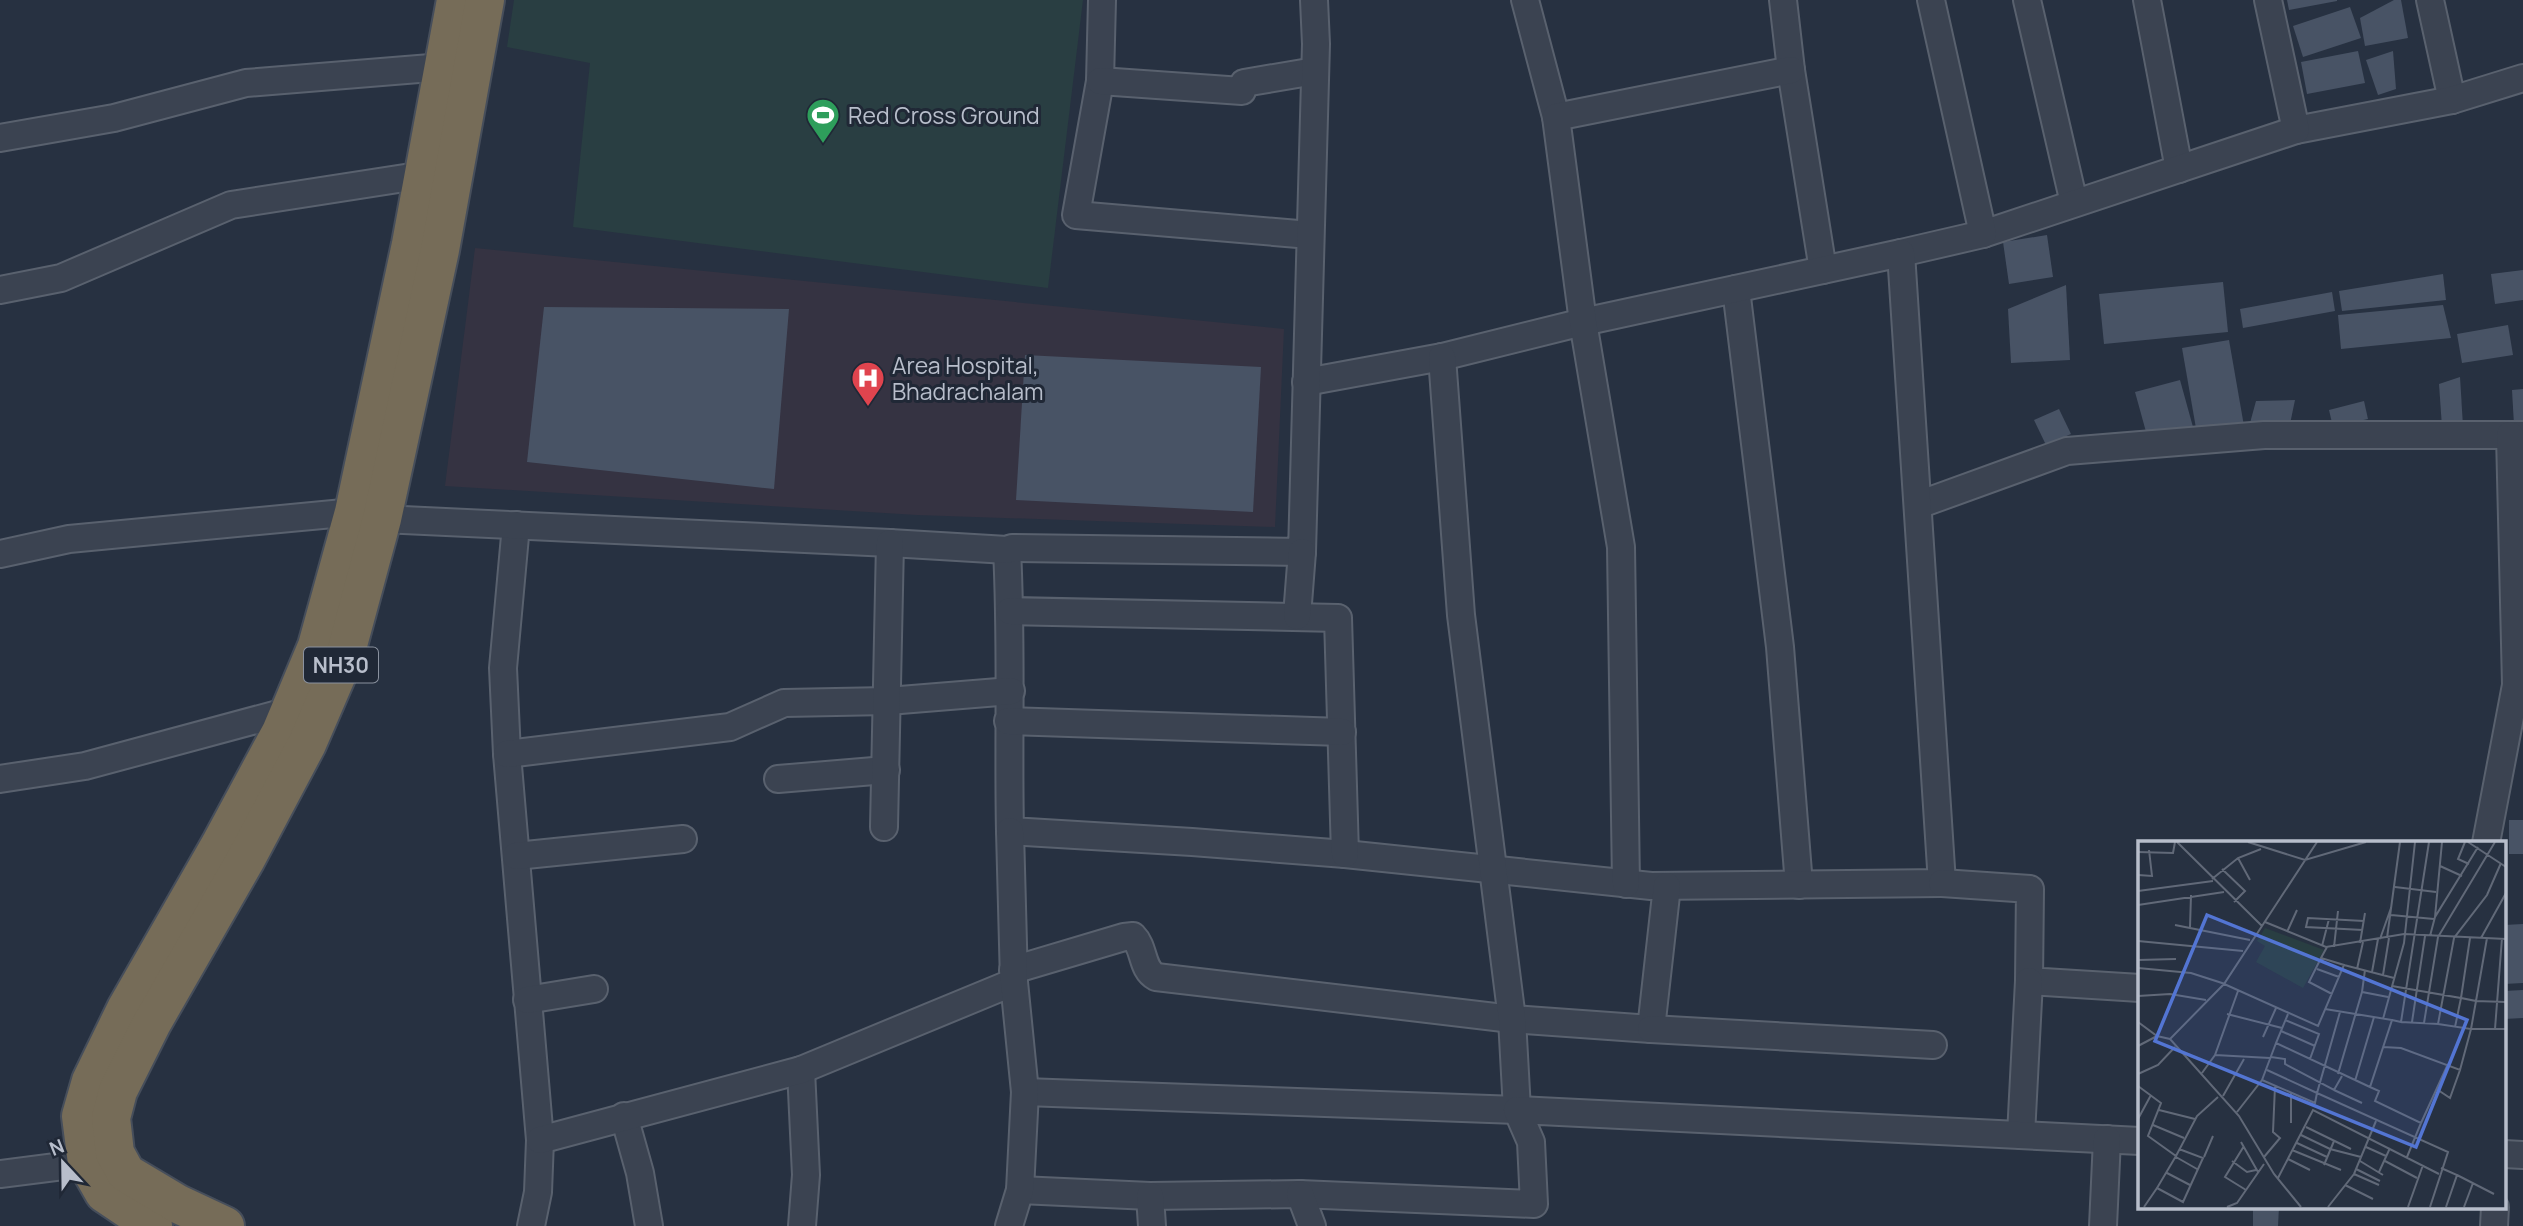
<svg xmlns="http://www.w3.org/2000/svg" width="2523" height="1226" viewBox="0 0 2523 1226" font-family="Manrope,sans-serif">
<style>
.medical{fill:#353342}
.green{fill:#293e42}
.building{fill:#485365}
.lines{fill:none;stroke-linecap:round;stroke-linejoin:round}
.minor-casing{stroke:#59616e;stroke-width:30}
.highway-casing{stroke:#464e5b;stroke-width:42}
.minor{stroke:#3b4351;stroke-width:26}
.highway{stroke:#766c58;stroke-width:38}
.labels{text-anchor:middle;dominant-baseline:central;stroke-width:6;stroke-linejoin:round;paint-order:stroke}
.shield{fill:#202836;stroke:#8a919e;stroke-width:2}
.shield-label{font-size:21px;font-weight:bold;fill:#b8becb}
.poi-label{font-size:23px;fill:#b8becb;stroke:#202836;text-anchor:start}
.inset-road{fill:none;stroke:#616978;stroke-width:2}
.view{fill:#5375d3;fill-opacity:0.15;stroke:#5375d3;stroke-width:3.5}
.inset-edge{fill:none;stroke:#b8becb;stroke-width:3.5}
</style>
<rect width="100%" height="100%" fill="#273141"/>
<!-- medical -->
<polygon class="medical" points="475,248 1284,329 1275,527 917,515 445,486"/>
<!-- green -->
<polygon class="green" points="514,0 1083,0 1048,288 573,227 590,63 507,47"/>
<!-- building -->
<g class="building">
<polygon points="2287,0 2337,0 2337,1 2289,10"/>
<polygon points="2394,0 2401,0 2408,38 2365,46 2360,18"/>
<polygon points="2350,7 2361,38 2303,57 2293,26"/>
<polygon points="2358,51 2365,83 2307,94 2301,62"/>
<polygon points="2393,51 2396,89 2378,95 2366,60"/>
<polygon points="2047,235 2053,277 2009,284 2003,242"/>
<polygon points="2523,270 2523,300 2495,304 2491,274"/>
<polygon points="2443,274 2446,300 2342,311 2339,291"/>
<polygon points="2223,282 2228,332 2104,344 2099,294"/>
<polygon points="2066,285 2070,360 2011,363 2008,309"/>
<polygon points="2332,292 2335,311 2243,328 2240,309"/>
<polygon points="2443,305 2451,338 2341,349 2338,315"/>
<polygon points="544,307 789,309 774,489 527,462"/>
<polygon points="2508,325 2513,355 2462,363 2457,334"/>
<polygon points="2229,340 2244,426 2197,434 2182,348"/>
<polygon points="1025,355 1261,367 1253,512 1016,500"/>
<polygon points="2460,377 2463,426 2442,427 2439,384"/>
<polygon points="2180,380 2193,427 2148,439 2135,392"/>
<polygon points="2523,389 2523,424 2514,425 2512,390"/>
<polygon points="2295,400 2290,424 2250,423 2256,401"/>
<polygon points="2364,401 2368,419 2333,427 2329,410"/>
<polygon points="2059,409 2071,434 2046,445 2034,420"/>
<rect x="2509" y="820" width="14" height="34"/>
<polygon points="2523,924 2523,983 2504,984 2504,925"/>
<polygon points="2523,990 2523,1018 2504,1019 2504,991"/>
<polygon points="2253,1207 2279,1207 2278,1226 2253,1226"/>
</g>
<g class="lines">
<defs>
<g id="minor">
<polyline points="1102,0 1100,81 1076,215 1310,235"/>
<polyline points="1525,0 1556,117"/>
<polyline points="1783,0 1791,70 1823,270"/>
<polyline points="2027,0 2074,203"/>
<polyline points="2147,0 2179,169"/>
<polyline points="2430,0 2452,100"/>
<polyline points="1100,81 1242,91 1244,83 1315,71"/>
<polyline points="2296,130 2452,100 2523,78"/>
<polyline points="0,138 114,118 246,83 443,67"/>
<polyline points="1983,234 2296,130 2268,0"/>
<polyline points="1901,253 1983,234 1931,0"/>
<polyline points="1736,289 1780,647 1799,885"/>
<polyline points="0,290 61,278 231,205 424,175"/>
<polyline points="1918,505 2067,451 2264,435 2523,435"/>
<polyline points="516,525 503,668 507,754 540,1140 538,1192 531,1226"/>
<path d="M1007,550c5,94 1,188 3,281l182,11 153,12 306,32 291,-3 -41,-630 -318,69 -141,35 -136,25"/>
<polyline points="0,554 69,539 354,512 382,519 890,543 1007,550 1012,548 1302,552 1316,44 1314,0"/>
<polyline points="1010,611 1338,618 1345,854"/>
<polyline points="1297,616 1302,552"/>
<polyline points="1008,721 1342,732"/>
<polyline points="507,754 730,727 784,703 888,701 1011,691"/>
<polyline points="0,779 85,766 289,711"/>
<polyline points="778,779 886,770"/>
<polyline points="884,827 890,543"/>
<polyline points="2486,843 2516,685 2510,435"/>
<polyline points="516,856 683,839"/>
<polyline points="1942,883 2030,889 2029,981 2140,988"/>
<polyline points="1626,884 1621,547 1583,322 1556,117 1791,70"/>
<path d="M1013,970l111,-33 9,-1c12,12 8,33 23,41l356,42 139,10 16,-143"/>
<polyline points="527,1000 594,989"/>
<polyline points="1651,1029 1933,1045"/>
<polyline points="801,1070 806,1175 802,1226"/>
<polyline points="1025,1092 1517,1110 1512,1019 1461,615 1442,357"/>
<polyline points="624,1116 640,1173 649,1226"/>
<polyline points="2021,1135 2029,981"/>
<polyline points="540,1140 801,1070 1014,982"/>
<polyline points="2504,1154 2523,1155"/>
<polyline points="0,1174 87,1163 102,1158"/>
<polyline points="1020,1190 1150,1196 1300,1194 1534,1204 1531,1142 1517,1110 2140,1141"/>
<polyline points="1300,1194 1312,1226"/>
<polyline points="1150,1196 1152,1226"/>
<polyline points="1009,1226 1020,1190 1025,1092 1014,982 1010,831"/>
<polyline points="2103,1226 2107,1139"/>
<polyline points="2494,1226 2495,1207"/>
</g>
<g id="highway">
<polyline points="153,1226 104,1193 87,1163 81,1116 91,1081 126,1009 220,845 281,732 317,646 354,512 411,244 456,0"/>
<polyline points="225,1226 178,1204 126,1173 115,1153 111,1118 118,1091 152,1023 246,859 307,744 345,656 382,519 440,250 485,0"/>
</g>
</defs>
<!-- minor casing -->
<use href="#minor" class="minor-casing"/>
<!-- highway casing -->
<use href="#highway" class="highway-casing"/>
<!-- minor -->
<use href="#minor" class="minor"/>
<!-- highway -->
<use href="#highway" class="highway"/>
</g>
<!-- icons -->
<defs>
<symbol id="stadium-pin" viewBox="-11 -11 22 30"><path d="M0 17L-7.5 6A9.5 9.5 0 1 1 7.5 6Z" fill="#2e9e5b" stroke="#202836"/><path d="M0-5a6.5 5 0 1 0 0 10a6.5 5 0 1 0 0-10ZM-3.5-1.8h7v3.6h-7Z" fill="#fff"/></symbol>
<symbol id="hospital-pin" viewBox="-11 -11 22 30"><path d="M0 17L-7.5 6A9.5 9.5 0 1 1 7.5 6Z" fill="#e0444e" stroke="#202836"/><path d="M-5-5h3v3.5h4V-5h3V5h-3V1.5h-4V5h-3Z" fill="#fff"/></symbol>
</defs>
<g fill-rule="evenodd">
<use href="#stadium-pin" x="804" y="96" width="38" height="52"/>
<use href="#hospital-pin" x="849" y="359" width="38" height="52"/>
</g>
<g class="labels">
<!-- shield labels -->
<rect class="shield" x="304" y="647.5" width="74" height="35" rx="5"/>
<g class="shield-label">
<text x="341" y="665">NH30</text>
</g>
<!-- poi labels -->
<g class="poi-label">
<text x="848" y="115">Red Cross Ground</text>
<text x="892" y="365">Area Hospital,<tspan x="892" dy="26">Bhadrachalam</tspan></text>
</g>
</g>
<!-- overview -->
<g transform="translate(2138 841)">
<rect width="368" height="368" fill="#273141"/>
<path d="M127,87l59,22 -21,38 -47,-26 9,-16 -8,-5z" fill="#293e42"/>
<path class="inset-road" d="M39,1l85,84M110,1l57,18 61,-18M327,1l-7,17 11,5M330,1l38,25M0,11l35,1 2,-11M100,17l12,22M302,25l22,10M84,28l23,22 -11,11M0,34l14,1 -3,-26M74,38l26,-21 23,-9M257,46l41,5M0,50l75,-10M0,64l86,-13M253,74l43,4M297,76l7,-75M127,81l61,25 78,-13 102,5M37,84l75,15M52,86l1,-32M225,89l-57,-3 2,-9 56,3M149,91l10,-22M292,95l5,-19 43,-70M249,97l13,-96M343,97l25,-45M242,98l11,-31M0,100l105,10M222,102l5,-30M184,105l7,-27M196,106l4,-36M183,117l-12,24 23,12M0,119l38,-1M206,124l50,13M0,127l53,5 31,10 96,43 26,-61 -23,-7 6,-11M179,128l22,8M219,128l6,-27M234,131l6,-33M245,134l6,-37M254,145l69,12 9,-60M224,151l3,-22M0,155l32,-2 36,6M368,161l-30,-1 -5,28h35M89,173l55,14M150,173l-12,29 94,44 22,-67 -67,-11M245,178l21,-76 11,-101M147,179l34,14 -9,25M254,179l9,2 28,-180M0,181l19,14 13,3M263,181l37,2 16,-86 33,-43 14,-32M274,181l13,-86M286,182l14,-86 57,-95M317,186l6,-29 15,3 11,-63M357,188l7,-91M143,190l34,15M125,196l13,-29M0,205l19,-10M245,206l18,1 59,22 11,-41 -33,-5M77,214l55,3M133,216l14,2v5l49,26 8,-14M129,229l50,23 23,-81M64,232l13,-18 23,-64M0,233l20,-9 17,-18M200,233l24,-82 26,5M124,239l53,23 2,-10 131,59 -18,55M217,240l19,-64M0,245l23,17 -13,33 28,20 21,-40 21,-19M232,246l9,4 -4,10 46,22 -14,34M196,249l28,13M300,249l12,8 10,-28M85,255l21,-37M21,269l36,9M99,271l25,-32 14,-37M0,278l13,-24M153,282v-31M283,282l27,-59M15,284l31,13M168,286l45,22M163,294l29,14 31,8M103,301l17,30M159,302l30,14M106,305l-19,31 21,13M228,306l20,9M154,309l49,20M38,315l-19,32 26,14 20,-44 -24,-9M38,316l21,12M66,316l9,-21M126,316l16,-19 -7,-6 2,-46M150,318l22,11M94,320l15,11 9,-2M222,320l23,14M247,320l32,17M186,324l10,-24M303,327l16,7 -11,32M218,328l24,12M241,331l11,-24M29,332l23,12M216,333l25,11M319,334l37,19M140,337l35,-68 126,64M207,344l28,14M6,366l13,-19M89,366l10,-4 27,-39M163,366l-27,-33 -35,-58 -69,-77 54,-55 93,-142M190,366l26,-33 22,-53M270,366l15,-42M326,366l9,-24"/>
<path class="view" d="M69,74l260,105 -51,127 -261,-106z"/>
<rect width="368" height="368" class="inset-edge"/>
</g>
<!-- north arrow -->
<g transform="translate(63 1163) rotate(338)" stroke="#202836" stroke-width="5" paint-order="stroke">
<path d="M0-5L12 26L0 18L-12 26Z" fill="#b8becb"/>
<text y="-10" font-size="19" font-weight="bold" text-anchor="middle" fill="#b8becb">N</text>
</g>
</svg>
